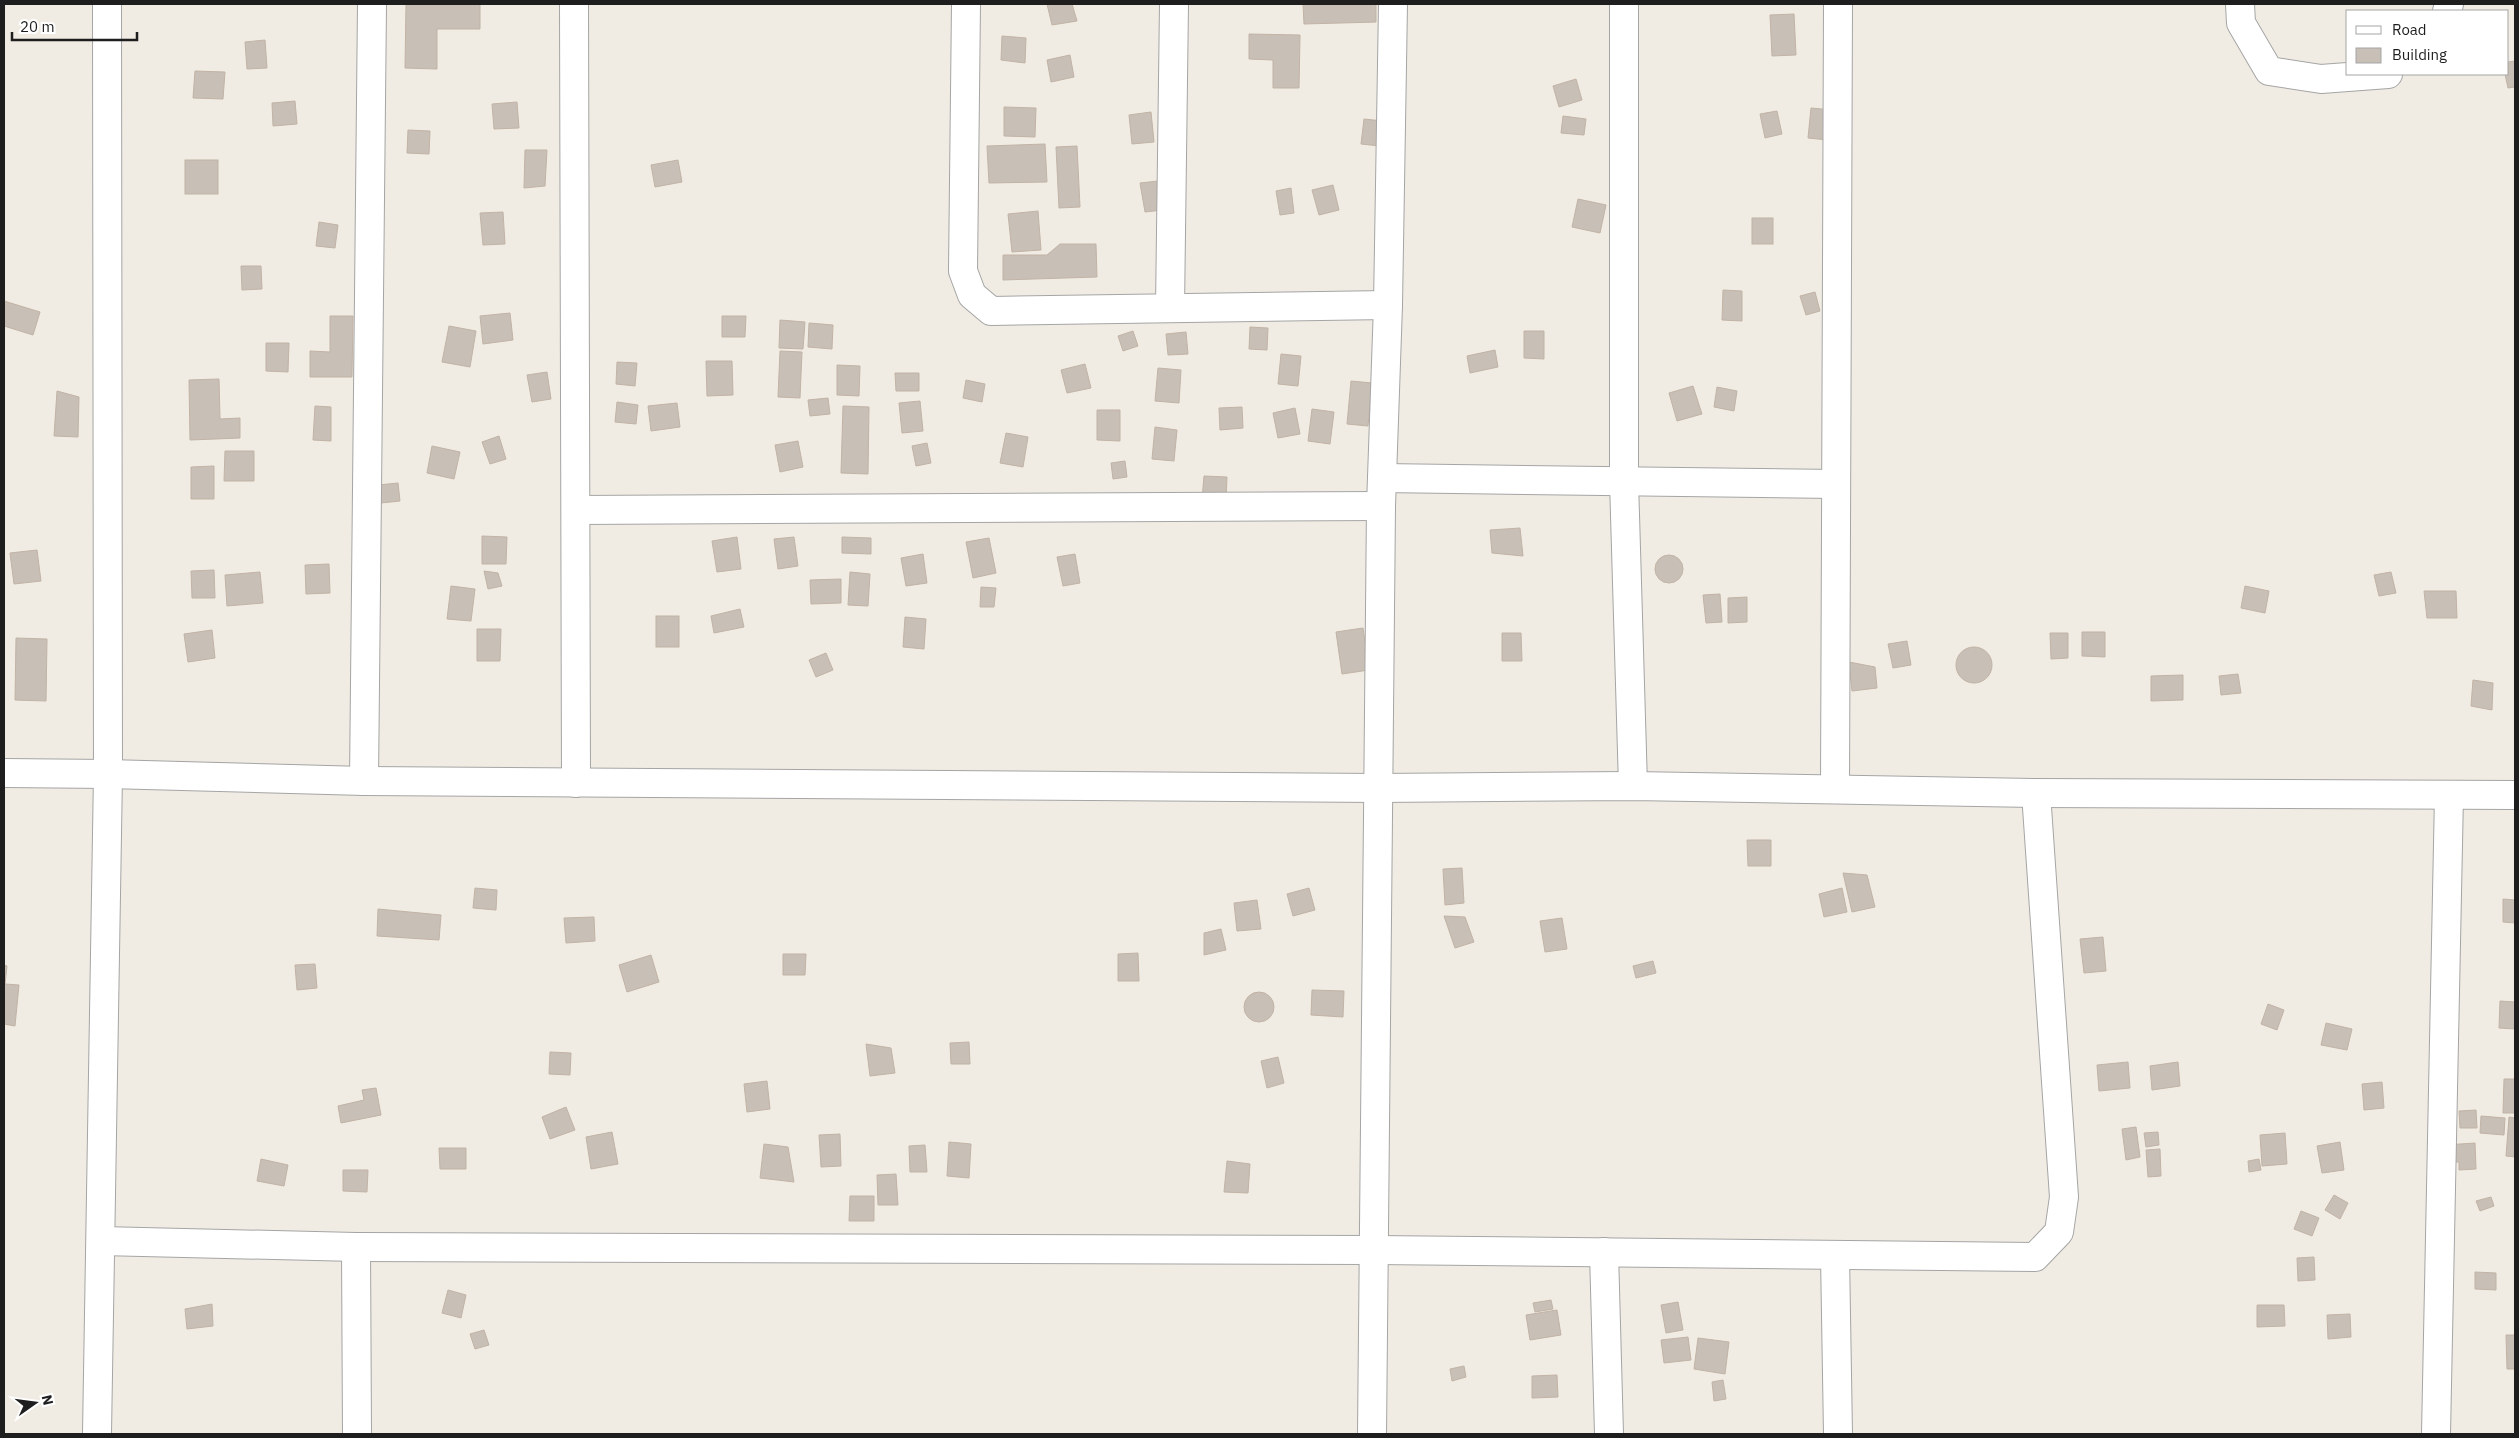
<svg xmlns="http://www.w3.org/2000/svg" width="2519" height="1438" viewBox="0 0 2519 1438" font-family="'IBM Plex Sans',sans-serif">
<style>
.building{fill:#c8bfb6;stroke:#c2b3a5}
.lines{fill:none;stroke-linecap:round;stroke-linejoin:round}
.minor-casing{stroke:#a5a5a5;stroke-width:30}
.minor{stroke:#fff;stroke-width:28}
</style>
<rect width="100%" height="100%" fill="#f0ece3"/>
<!-- building -->
<g class="building">
<polygon points="406,4 480,4 480,29 437,29 437,69 405,68"/>
<polygon points="1047,4 1072,4 1077,21 1052,25"/>
<polygon points="1303,4 1376,4 1376,22 1304,24"/>
<polygon points="1794,14 1796,55 1772,56 1770,15"/>
<polygon points="1249,34 1300,35 1299,88 1273,88 1273,60 1249,59"/>
<polygon points="1002,36 1026,38 1025,63 1001,60"/>
<polygon points="265,40 267,68 247,69 245,42"/>
<polygon points="1070,55 1074,77 1051,82 1047,60"/>
<polygon points="2515,61 2515,87 2508,88 2505,74 2508,74 2508,62"/>
<polygon points="195,71 225,72 223,99 193,98"/>
<polygon points="1576,79 1582,100 1559,107 1553,86"/>
<polygon points="295,101 297,124 273,126 272,103"/>
<polygon points="517,102 519,128 494,129 492,104"/>
<polygon points="1004,107 1036,108 1035,137 1004,136"/>
<polygon points="1811,108 1832,110 1828,140 1808,138"/>
<polygon points="1777,111 1782,134 1765,138 1760,114"/>
<polygon points="1151,112 1154,142 1132,144 1129,115"/>
<polygon points="1563,116 1586,119 1584,135 1561,133"/>
<polygon points="1364,119 1383,121 1380,146 1361,144"/>
<polygon points="408,130 430,131 429,154 407,153"/>
<polygon points="1045,144 1047,182 989,183 987,146"/>
<polygon points="1077,146 1080,207 1059,208 1056,147"/>
<polygon points="525,150 547,150 545,186 524,188"/>
<rect x="185" y="160" width="33" height="34"/>
<polygon points="678,160 682,182 655,187 651,165"/>
<polygon points="1158,181 1163,210 1145,212 1140,183"/>
<polygon points="1333,185 1339,210 1319,215 1312,190"/>
<polygon points="1291,188 1294,213 1280,215 1276,191"/>
<polygon points="1578,199 1606,205 1600,233 1572,227"/>
<polygon points="1038,211 1041,250 1012,252 1008,214"/>
<polygon points="503,212 505,244 483,245 480,213"/>
<rect x="1752" y="218" width="21" height="26"/>
<polygon points="319,222 338,225 335,248 316,246"/>
<polygon points="1060,244 1096,244 1097,277 1003,280 1003,255 1047,255"/>
<polygon points="241,266 261,266 262,289 242,290"/>
<polygon points="1723,290 1742,291 1742,321 1722,320"/>
<polygon points="1815,292 1820,311 1806,315 1800,296"/>
<polygon points="4,301 40,312 33,335 4,326"/>
<polygon points="510,313 513,340 483,344 480,316"/>
<polygon points="330,316 353,316 352,377 310,377 310,351 330,352"/>
<polygon points="722,316 746,316 745,337 722,337"/>
<polygon points="780,320 805,322 803,349 779,348"/>
<polygon points="809,323 833,325 832,349 808,347"/>
<polygon points="449,326 476,331 470,367 442,362"/>
<polygon points="1250,327 1268,328 1267,350 1249,349"/>
<polygon points="1133,331 1138,346 1123,351 1118,336"/>
<polygon points="1524,331 1544,331 1544,359 1524,358"/>
<polygon points="1186,332 1188,354 1168,355 1166,334"/>
<polygon points="266,343 289,343 288,372 266,371"/>
<polygon points="1495,350 1498,367 1470,373 1467,356"/>
<polygon points="780,351 802,352 800,398 778,397"/>
<polygon points="1281,354 1301,356 1298,386 1278,384"/>
<polygon points="706,361 732,361 733,395 707,396"/>
<polygon points="617,362 637,363 635,386 616,384"/>
<polygon points="1085,364 1091,388 1067,393 1061,370"/>
<polygon points="837,365 860,366 859,396 837,395"/>
<polygon points="1158,368 1181,370 1179,403 1155,401"/>
<polygon points="547,372 551,399 532,402 527,375"/>
<polygon points="895,373 919,373 919,391 896,391"/>
<polygon points="219,379 220,419 240,418 240,438 190,440 189,380"/>
<polygon points="966,380 985,384 982,402 963,398"/>
<polygon points="1351,381 1372,383 1368,426 1347,424"/>
<polygon points="1693,386 1702,414 1677,421 1669,393"/>
<polygon points="1717,387 1737,391 1734,411 1714,407"/>
<polygon points="57,391 79,397 78,437 54,436"/>
<polygon points="828,398 830,414 810,416 808,400"/>
<polygon points="920,401 923,431 902,433 899,403"/>
<polygon points="617,402 638,405 636,424 615,422"/>
<polygon points="677,403 680,427 651,431 648,406"/>
<polygon points="315,406 331,407 331,441 313,440"/>
<polygon points="843,406 869,407 868,474 841,473"/>
<polygon points="1242,407 1243,428 1220,430 1219,408"/>
<polygon points="1295,408 1300,434 1278,438 1273,413"/>
<polygon points="1312,409 1334,412 1330,444 1308,441"/>
<polygon points="1097,410 1120,410 1120,441 1097,440"/>
<polygon points="1155,427 1177,430 1174,461 1152,459"/>
<polygon points="1006,433 1028,437 1023,467 1000,463"/>
<polygon points="499,436 506,459 490,464 482,442"/>
<polygon points="798,441 803,467 780,472 775,445"/>
<polygon points="927,443 931,463 916,466 912,446"/>
<polygon points="432,446 460,452 454,479 427,473"/>
<polygon points="225,451 254,451 254,481 224,481"/>
<polygon points="1125,461 1127,477 1113,479 1111,463"/>
<polygon points="214,466 214,499 191,499 191,467"/>
<polygon points="1204,476 1227,477 1226,500 1202,499"/>
<polygon points="398,483 400,501 381,503 378,485"/>
<polygon points="1520,528 1523,556 1492,553 1490,530"/>
<polygon points="482,536 507,537 506,564 482,564"/>
<polygon points="737,537 741,569 717,572 712,541"/>
<polygon points="794,537 798,566 778,569 774,539"/>
<polygon points="842,537 871,538 871,554 842,553"/>
<polygon points="989,538 996,573 973,578 966,542"/>
<polygon points="37,550 41,581 14,584 10,553"/>
<polygon points="923,554 927,583 906,586 901,558"/>
<polygon points="1075,554 1080,583 1063,586 1057,557"/>
<circle cx="1669" cy="569" r="14"/>
<polygon points="329,564 330,593 306,594 305,565"/>
<polygon points="214,570 215,598 192,598 191,571"/>
<polygon points="484,571 498,573 502,586 488,589"/>
<polygon points="260,572 263,603 227,606 225,575"/>
<polygon points="850,572 870,574 868,606 848,605"/>
<polygon points="2391,572 2396,593 2379,596 2374,575"/>
<polygon points="841,579 841,603 811,604 810,580"/>
<polygon points="451,586 475,589 471,621 447,619"/>
<polygon points="2245,586 2269,591 2265,613 2241,608"/>
<polygon points="981,587 996,588 994,607 980,607"/>
<polygon points="2424,591 2456,591 2457,618 2427,618"/>
<polygon points="1720,594 1722,622 1706,623 1703,595"/>
<polygon points="1747,597 1747,622 1728,623 1728,598"/>
<polygon points="740,609 744,627 714,633 711,616"/>
<rect x="656" y="616" width="23" height="31"/>
<polygon points="905,617 926,619 924,649 903,647"/>
<polygon points="1363,628 1369,670 1342,674 1336,632"/>
<polygon points="477,629 501,629 500,661 477,661"/>
<polygon points="212,630 215,658 188,662 184,634"/>
<polygon points="2082,632 2105,632 2105,657 2082,656"/>
<polygon points="1502,633 1521,633 1522,661 1502,661"/>
<polygon points="2050,633 2068,633 2068,658 2051,659"/>
<polygon points="16,638 47,639 46,701 15,700"/>
<polygon points="1907,641 1911,665 1893,668 1888,644"/>
<circle cx="1974" cy="665" r="18"/>
<polygon points="826,653 833,670 816,677 809,660"/>
<polygon points="1849,662 1875,667 1877,688 1852,691"/>
<polygon points="2238,674 2241,693 2221,695 2219,676"/>
<polygon points="2183,675 2183,700 2151,701 2151,676"/>
<polygon points="2473,680 2493,683 2492,710 2471,706"/>
<polygon points="1747,840 1771,840 1771,866 1748,866"/>
<polygon points="1462,868 1464,903 1445,905 1443,869"/>
<polygon points="1843,873 1867,875 1875,907 1852,912"/>
<polygon points="475,888 497,890 496,910 473,908"/>
<polygon points="1309,888 1315,910 1293,916 1287,894"/>
<polygon points="1842,888 1847,912 1824,917 1819,894"/>
<polygon points="2503,899 2515,900 2515,923 2503,922"/>
<polygon points="1257,900 1261,929 1237,931 1234,903"/>
<polygon points="378,909 441,915 439,940 377,936"/>
<polygon points="1444,916 1465,917 1474,942 1455,948"/>
<polygon points="594,917 595,941 566,943 564,918"/>
<polygon points="1562,918 1567,949 1545,952 1540,921"/>
<polygon points="1221,929 1226,950 1204,955 1204,933"/>
<polygon points="2103,937 2106,971 2084,973 2080,939"/>
<polygon points="1138,953 1139,981 1118,981 1118,954"/>
<polygon points="783,954 806,954 805,975 783,975"/>
<polygon points="651,955 659,982 627,992 619,965"/>
<polygon points="1653,961 1656,973 1636,978 1633,966"/>
<polygon points="315,964 317,988 297,990 295,965"/>
<polygon points="4,965 7,966 5,984 19,985 15,1026 4,1024"/>
<polygon points="1312,990 1344,991 1343,1017 1311,1015"/>
<circle cx="1259" cy="1007" r="15"/>
<polygon points="2500,1001 2515,1002 2515,1029 2499,1028"/>
<polygon points="2268,1004 2284,1010 2277,1030 2261,1024"/>
<polygon points="2326,1023 2352,1029 2347,1050 2321,1045"/>
<polygon points="969,1042 970,1064 951,1064 950,1043"/>
<polygon points="866,1044 891,1048 895,1073 870,1076"/>
<polygon points="550,1052 571,1053 570,1075 549,1074"/>
<polygon points="1278,1057 1284,1083 1267,1088 1261,1061"/>
<polygon points="2128,1062 2130,1088 2099,1091 2097,1065"/>
<polygon points="2178,1062 2180,1086 2152,1090 2150,1066"/>
<polygon points="2504,1079 2515,1079 2515,1113 2503,1113"/>
<polygon points="767,1081 770,1109 747,1112 744,1084"/>
<polygon points="2382,1082 2384,1108 2364,1110 2362,1084"/>
<polygon points="376,1088 381,1115 341,1123 338,1106 364,1100 362,1090"/>
<polygon points="566,1107 575,1130 550,1139 542,1117"/>
<polygon points="2476,1110 2477,1128 2460,1128 2459,1111"/>
<polygon points="2481,1116 2505,1118 2504,1135 2480,1133"/>
<polygon points="2509,1117 2515,1118 2515,1157 2506,1156"/>
<polygon points="2136,1127 2140,1157 2126,1160 2122,1129"/>
<polygon points="612,1132 618,1164 591,1169 586,1137"/>
<polygon points="2158,1132 2159,1145 2146,1147 2144,1133"/>
<polygon points="2285,1133 2287,1164 2262,1166 2260,1135"/>
<polygon points="840,1134 841,1166 821,1167 819,1135"/>
<polygon points="949,1142 971,1144 969,1178 947,1176"/>
<polygon points="2340,1142 2344,1170 2322,1173 2317,1146"/>
<polygon points="2475,1143 2476,1169 2459,1170 2459,1162 2446,1162 2445,1145"/>
<polygon points="764,1144 788,1147 794,1182 760,1178"/>
<polygon points="925,1145 927,1172 910,1172 909,1146"/>
<polygon points="439,1148 466,1148 466,1169 440,1169"/>
<polygon points="2160,1149 2161,1176 2148,1177 2146,1150"/>
<polygon points="261,1159 288,1165 284,1186 257,1181"/>
<polygon points="2259,1159 2261,1170 2249,1172 2248,1161"/>
<polygon points="1227,1161 1250,1164 1248,1193 1224,1192"/>
<polygon points="343,1170 368,1170 367,1192 343,1191"/>
<polygon points="896,1174 898,1205 878,1205 877,1175"/>
<polygon points="2334,1195 2348,1203 2340,1219 2325,1210"/>
<polygon points="850,1196 874,1196 874,1221 849,1221"/>
<polygon points="2491,1197 2494,1206 2480,1211 2476,1201"/>
<polygon points="2301,1211 2319,1218 2312,1236 2294,1229"/>
<polygon points="2314,1257 2315,1280 2298,1281 2297,1258"/>
<polygon points="2475,1272 2496,1273 2496,1290 2475,1289"/>
<polygon points="448,1290 466,1295 461,1318 442,1313"/>
<polygon points="1551,1300 1553,1309 1535,1312 1533,1303"/>
<polygon points="1678,1302 1683,1330 1666,1333 1661,1305"/>
<polygon points="212,1304 213,1326 187,1329 185,1309"/>
<polygon points="2257,1305 2284,1305 2285,1326 2257,1327"/>
<polygon points="1557,1310 1561,1335 1530,1340 1526,1315"/>
<polygon points="2350,1314 2351,1337 2328,1339 2327,1315"/>
<polygon points="484,1330 489,1345 475,1349 470,1334"/>
<polygon points="2506,1335 2515,1335 2515,1369 2507,1369"/>
<polygon points="1688,1337 1691,1360 1664,1363 1661,1340"/>
<polygon points="1698,1338 1729,1342 1725,1374 1694,1369"/>
<polygon points="1464,1366 1466,1377 1452,1381 1450,1369"/>
<polygon points="1557,1375 1558,1397 1532,1398 1532,1376"/>
<polygon points="1723,1380 1726,1399 1714,1401 1712,1382"/>
</g>
<g class="lines">
<defs>
<g id="minor">
<polyline points="574,4 576,783"/>
<polyline points="966,4 963,271 972,295 991,311 1388,305"/>
<polyline points="1624,4 1624,481 1633,786"/>
<polyline points="2240,4 2241,23 2269,71 2321,79 2388,74"/>
<polyline points="2447,11 2449,4"/>
<polyline points="1170,308 1174,4"/>
<polyline points="1382,478 1836,484"/>
<polyline points="576,510 1381,506"/>
<polyline points="4,773 108,774 364,781 1379,788 1633,786 2036,793 2515,795"/>
<polyline points="364,781 372,4"/>
<polyline points="1835,789 1838,4"/>
<polyline points="101,1241 356,1247 1374,1250 2035,1257 2059,1232 2064,1197 2036,793"/>
<polyline points="356,1247 357,1434"/>
<polyline points="1604,1252 1609,1434"/>
<polyline points="1835,1255 1838,1434"/>
<polyline points="97,1434 108,774 107,4"/>
<polyline points="1372,1434 1381,506 1388,305 1393,4"/>
<polyline points="2436,1434 2449,795"/>
</g>
</defs>
<!-- minor casing -->
<use href="#minor" class="minor-casing"/>
<!-- minor -->
<use href="#minor" class="minor"/>
</g>
<!-- border -->
<rect width="2519" height="1438" fill="none" stroke="#1e1e1e" stroke-width="10"/>
<!-- legend -->
<rect x="2346" y="10" width="162" height="65" fill="#ffffff" stroke="#a5a5a5"/>
<rect x="2356" y="26" width="25" height="8" fill="#ffffff" stroke="#a5a5a5"/>
<text x="2392" y="35" font-size="15" fill="#1e1e1e">Road</text>
<rect x="2356" y="48" width="25" height="15" fill="#c8bfb6" stroke="#a5a5a5"/>
<text x="2392" y="60" font-size="15" fill="#1e1e1e">Building</text>
<!-- north arrow -->
<g transform="translate(35 1403) rotate(76)" stroke="#ffffff" stroke-width="4" paint-order="stroke">
<path d="M0-4L9 19L0 12L-9 19Z" fill="#1e1e1e"/>
<text y="-8" font-size="14" font-weight="bold" text-anchor="middle" fill="#1e1e1e">N</text>
</g>
<!-- scale -->
<path d="M12 32v8h125v-8" fill="none" stroke="#1e1e1e" stroke-width="2.5"/>
<text x="20" y="32" font-size="15" fill="#1e1e1e" stroke="#ffffff" stroke-width="4" paint-order="stroke">20 m</text>
</svg>
